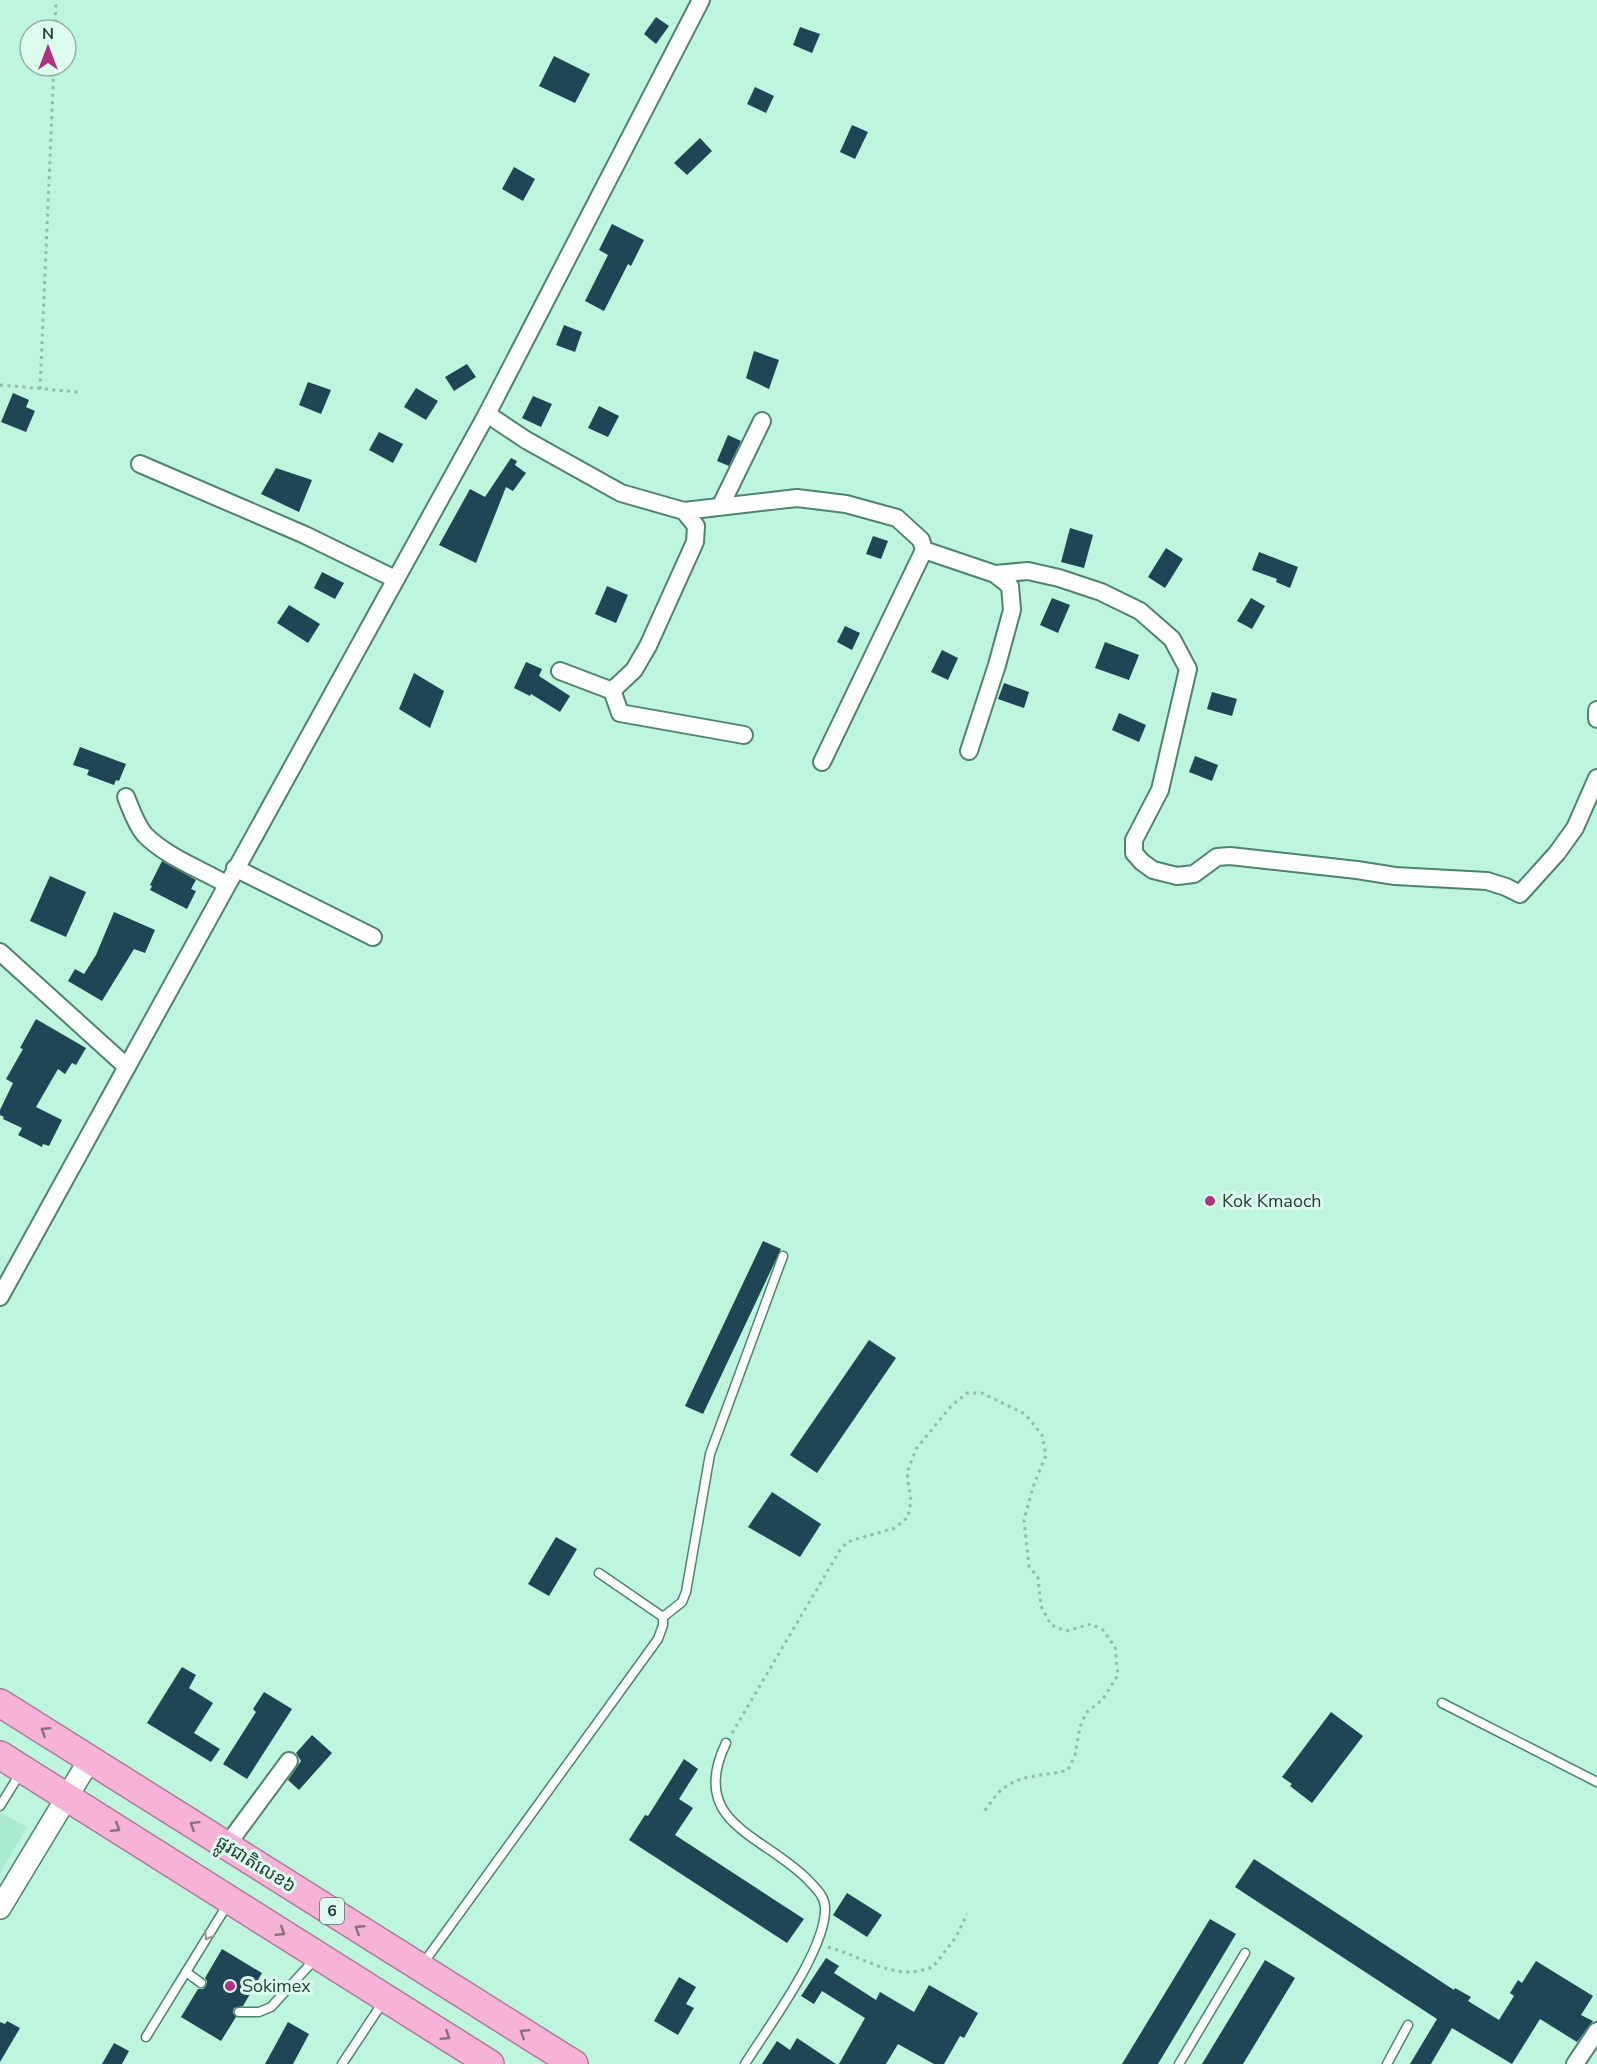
<svg xmlns="http://www.w3.org/2000/svg" width="1597" height="2064" viewBox="0 0 1597 2064" font-family="'Nunito Sans','Noto Sans Khmer',sans-serif">
<style>
.built{fill:#aaeacf}
.building{fill:#1e4655}
.lines{fill:none;stroke-linecap:round;stroke-linejoin:round}
.service-casing{stroke:#4e836d;stroke-width:11}
.minor-casing{stroke:#4e836d;stroke-width:20}
.tertiary-casing{stroke:#4e836d;stroke-width:24}
.trunk-casing{stroke:#ad7c98;stroke-width:30}
.path{stroke:#8fbda9;stroke-width:3;stroke-dasharray:3 4.5;stroke-linecap:butt}
.service{stroke:#fff;stroke-width:8}
.minor{stroke:#fff;stroke-width:16}
.tertiary{stroke:#fff;stroke-width:21}
.trunk{stroke:#f7b2d8;stroke-width:27}
.oneway{stroke:#85727e}
.oneway2{stroke:#939e9a}
.poi-dot{fill:#af3180;stroke:#dcfdee;stroke-width:2}
.labels{text-anchor:middle;dominant-baseline:central;stroke-width:6;stroke-linejoin:round;paint-order:stroke}
.shield{fill:#dcfdee;stroke:#5d776c;stroke-width:1.5}
.shield-label{font-size:16px;font-weight:bold;fill:#273d34}
.poi-label{font-size:18px;fill:#273d34;stroke:#dcfdee;text-anchor:start}
.street-label{font-size:18px;fill:#273d34;stroke:#dcfdee}
</style>
<rect width="100%" height="100%" fill="#bdf6dd"/>
<!-- built -->
<polygon class="built" points="0,1812 27,1827 0,1873"/>
<!-- building -->
<g class="building">
<polygon points="656,17 669,26 656,44 644,34"/>
<polygon points="800,27 820,34 812,53 793,45"/>
<polygon points="554,56 590,74 575,103 539,86"/>
<polygon points="755,87 774,96 766,113 747,104"/>
<polygon points="852,125 868,132 855,159 840,152"/>
<polygon points="700,138 712,151 687,175 674,163"/>
<polygon points="514,167 535,179 523,201 502,189"/>
<polygon points="612,224 644,240 631,266 628,264 604,311 585,301 608,255 599,250"/>
<polygon points="564,325 582,332 575,352 556,345"/>
<polygon points="754,351 779,360 769,389 746,378"/>
<polygon points="467,364 476,377 454,391 445,377"/>
<polygon points="308,382 331,390 321,414 299,405"/>
<polygon points="416,388 438,401 426,420 404,407"/>
<polygon points="13,393 29,400 26,407 35,411 26,432 1,422"/>
<polygon points="533,396 552,404 541,427 522,418"/>
<polygon points="599,406 619,416 608,437 588,428"/>
<polygon points="379,432 403,444 393,463 369,450"/>
<polygon points="728,435 741,441 729,466 717,461"/>
<polygon points="511,458 517,461 515,465 526,473 513,491 506,487 476,563 439,545 470,489 485,497"/>
<polygon points="276,468 312,480 299,512 261,494"/>
<polygon points="1070,528 1093,535 1084,568 1061,562"/>
<polygon points="873,536 888,541 881,559 866,554"/>
<polygon points="1166,548 1183,559 1165,588 1148,577"/>
<polygon points="1259,552 1298,567 1290,588 1276,582 1277,579 1252,570"/>
<polygon points="322,572 344,583 335,599 314,588"/>
<polygon points="607,586 628,595 616,623 595,614"/>
<polygon points="1052,598 1070,605 1058,633 1040,625"/>
<polygon points="1251,598 1265,606 1252,629 1237,621"/>
<polygon points="289,605 320,624 308,643 277,623"/>
<polygon points="845,626 860,633 852,650 837,642"/>
<polygon points="1105,642 1139,655 1129,680 1095,668"/>
<polygon points="942,650 958,658 948,680 931,672"/>
<polygon points="526,662 542,669 539,676 570,696 560,712 531,694 530,696 514,688"/>
<polygon points="414,673 444,691 430,728 399,709"/>
<polygon points="1004,683 1029,692 1024,708 998,699"/>
<polygon points="1212,692 1237,699 1232,716 1207,709"/>
<polygon points="1119,713 1146,725 1139,742 1112,730"/>
<polygon points="80,747 126,764 119,781 116,780 114,785 87,775 89,770 73,765"/>
<polygon points="1195,756 1218,765 1212,781 1189,772"/>
<polygon points="162,861 196,880 191,889 196,891 187,909 150,890 152,886 150,885"/>
<polygon points="50,876 86,892 66,937 30,921"/>
<polygon points="114,912 155,930 145,953 134,949 102,1001 68,981 75,969 84,974 96,955"/>
<polygon points="36,1019 86,1048 76,1065 72,1063 65,1074 58,1069 36,1107 62,1120 49,1146 43,1144 42,1147 18,1135 22,1128 3,1119 4,1117 0,1115 0,1110 13,1083 6,1079 23,1049 20,1048"/>
<polygon points="763,1241 781,1249 703,1414 685,1406"/>
<polygon points="869,1340 896,1358 817,1473 790,1455"/>
<polygon points="772,1492 821,1524 800,1557 748,1527"/>
<polygon points="556,1537 577,1549 549,1596 528,1584"/>
<polygon points="182,1667 196,1675 189,1688 213,1703 194,1733 220,1749 211,1762 147,1723"/>
<polygon points="264,1692 292,1709 247,1779 223,1764 256,1712 253,1709"/>
<polygon points="1331,1712 1363,1736 1312,1803 1290,1786 1292,1784 1282,1777"/>
<polygon points="312,1735 332,1753 299,1790 288,1780 301,1761 296,1753"/>
<polygon points="684,1759 698,1769 679,1799 693,1808 675,1835 804,1919 787,1943 629,1840 645,1815 648,1816"/>
<polygon points="1254,1859 1454,1990 1455,1988 1471,1997 1468,2001 1499,2020 1514,1996 1510,1993 1518,1980 1522,1983 1536,1961 1593,1996 1581,2015 1593,2021 1577,2042 1540,2019 1512,2064 1452,2028 1431,2064 1410,2064 1437,2019 1235,1887"/>
<polygon points="847,1893 882,1915 867,1937 833,1915"/>
<polygon points="1210,1919 1236,1934 1158,2064 1122,2064"/>
<polygon points="222,1949 262,1973 243,2006 234,2008 233,2013 236,2017 221,2041 181,2017 198,1989 203,1989 206,1986 207,1981 205,1978"/>
<polygon points="826,1958 839,1966 834,1973 876,2000 880,1992 914,2012 929,1985 978,2013 964,2038 960,2036 944,2064 934,2064 898,2044 886,2064 839,2064 865,2018 822,1991 814,2004 801,1996"/>
<polygon points="1265,1960 1295,1978 1243,2064 1202,2064"/>
<polygon points="679,1977 696,1987 686,2004 694,2008 678,2035 654,2021"/>
<polygon points="7,2021 20,2028 0,2062 0,2022 5,2024"/>
<polygon points="288,2022 309,2034 293,2064 265,2064"/>
<polygon points="797,2038 836,2064 762,2064 777,2041 790,2050"/>
<polygon points="114,2043 129,2051 122,2064 102,2064"/>
</g>
<g class="lines">
<defs>
<g id="service">
<polyline points="663,1617 682,1602 686,1592 710,1454 783,1256"/>
<polyline points="1442,1703 1597,1782"/>
<path d="M726,1743c-39,81 39,92 83,138 7,8 15,14 16,26 2,42 -57,120 -80,157"/>
<polyline points="0,1806 21,1772"/>
<polyline points="422,1965 658,1639 663,1625 663,1617 599,1573"/>
<polyline points="186,1972 201,1983"/>
<polyline points="239,2012 259,2012 271,2007 315,1959"/>
<polyline points="146,2037 229,1902"/>
<polyline points="342,2064 383,2002"/>
<polyline points="1179,2064 1245,1953"/>
<polyline points="1387,2064 1408,2025"/>
</g>
<g id="minor">
<polyline points="487,414 526,440 621,493 684,511 797,498 846,504 897,518 921,540 924,550 995,574 1028,571 1059,578 1101,592 1140,611 1172,639 1188,669 1160,790 1134,840 1134,853 1142,862 1153,870 1177,876 1194,874 1217,857 1230,856 1357,870 1395,876 1487,881 1506,887 1520,894 1557,853 1575,828 1597,778"/>
<polyline points="140,464 305,535 395,579"/>
<polyline points="721,505 762,421"/>
<polyline points="560,671 610,690 616,687 634,670 648,646 695,542 696,526 684,511"/>
<polyline points="612,690 620,713 744,735"/>
<polyline points="1597,710 1597,719"/>
<polyline points="969,751 997,665 1012,610 1010,586 995,574"/>
<polyline points="822,762 924,550"/>
<path d="M126,797c5,12 10,28 19,38 22,22 55,34 81,49"/>
<polyline points="235,868 373,937"/>
<polyline points="0,952 127,1067"/>
<polyline points="0,1297 487,414 701,0"/>
<polyline points="227,1845 289,1761"/>
<polyline points="1575,2064 1597,2031"/>
</g>
<polyline id="tertiary" points="0,1908 90,1759"/>
<g id="trunk">
<polyline points="0,1703 574,2064"/>
<polyline points="0,1755 490,2064"/>
</g>
</defs>
<!-- service casing -->
<use href="#service" class="service-casing"/>
<!-- minor casing -->
<use href="#minor" class="minor-casing"/>
<!-- tertiary casing -->
<use href="#tertiary" class="tertiary-casing"/>
<!-- trunk casing -->
<use href="#trunk" class="trunk-casing"/>
<!-- path -->
<g class="path">
<polyline points="55,30 56,0"/>
<polyline points="0,385 78,392"/>
<polyline points="40,389 54,66"/>
<path d="M732,1733l108,-183 6,-7 7,-3 42,-12 13,-11 3,-16 -4,-28 9,-24 35,-43 16,-13h15l43,21 17,21 4,20 -13,32 -9,33 5,46 9,12 3,28 10,19 15,6 25,-7 12,6 12,17 3,28 -15,24 -17,14 -6,14 -5,28 -7,15c-21,6 -47,4 -64,18 -9,6 -15,18 -22,26"/>
<path d="M828,1947c27,7 53,25 81,25 8,0 17,-3 24,-5l23,-30 11,-23"/>
</g>
<!-- service -->
<use href="#service" class="service"/>
<!-- minor -->
<use href="#minor" class="minor"/>
<!-- tertiary -->
<use href="#tertiary" class="tertiary"/>
<!-- trunk -->
<use href="#trunk" class="trunk"/>
</g>
<!-- one-way arrows -->
<defs><path id="oneway-chevron" d="M-2-3.5L2.5 0L-2 3.5" fill="none" stroke-width="1.6" stroke-linecap="round" stroke-linejoin="round" transform="scale(1.5)"/></defs>
<g class="oneway">
<use href="#oneway-chevron" transform="translate(45 1731) rotate(-148)"/>
<use href="#oneway-chevron" transform="translate(194 1825) rotate(-148)"/>
<use href="#oneway-chevron" transform="translate(116 1828) rotate(32)"/>
<use href="#oneway-chevron" transform="translate(359 1929) rotate(-148)"/>
<use href="#oneway-chevron" transform="translate(281 1932) rotate(32)"/>
<use href="#oneway-chevron" transform="translate(524 2033) rotate(-148)"/>
<use href="#oneway-chevron" transform="translate(446 2036) rotate(32)"/>
</g>
<use class="oneway2" href="#oneway-chevron" transform="translate(208 1936) rotate(122)"/>
<!-- markers -->
<g class="poi-dot">
<circle cx="1210" cy="1201" r="6"/>
<circle cx="230" cy="1986" r="6"/>
</g>
<g class="labels">
<!-- shield labels -->
<rect class="shield" x="320" y="1898" width="24" height="26" rx="4.5"/>
<g class="shield-label">
<text x="332" y="1911">6</text>
</g>
<!-- poi labels -->
<g class="poi-label">
<text x="1222" y="1201">Kok Kmaoch</text>
<text x="242" y="1986">Sokimex</text>
</g>
<!-- street labels -->
<g class="street-label">
<text transform="translate(256 1864) rotate(32)">ផ្លូវជាតិលេខ៦</text>
</g>
</g>
<!-- north arrow -->
<g transform="translate(48 48)"><circle r="28" fill="#dcfdee" stroke="#94b0a4" stroke-width="1.5"/>
<path d="M0-4.5L10 22L0 15L-10 22Z" fill="#af3180"/>
<text y="-9" font-size="16" font-weight="bold" text-anchor="middle" fill="#273d34">N</text>
</g>
</svg>
